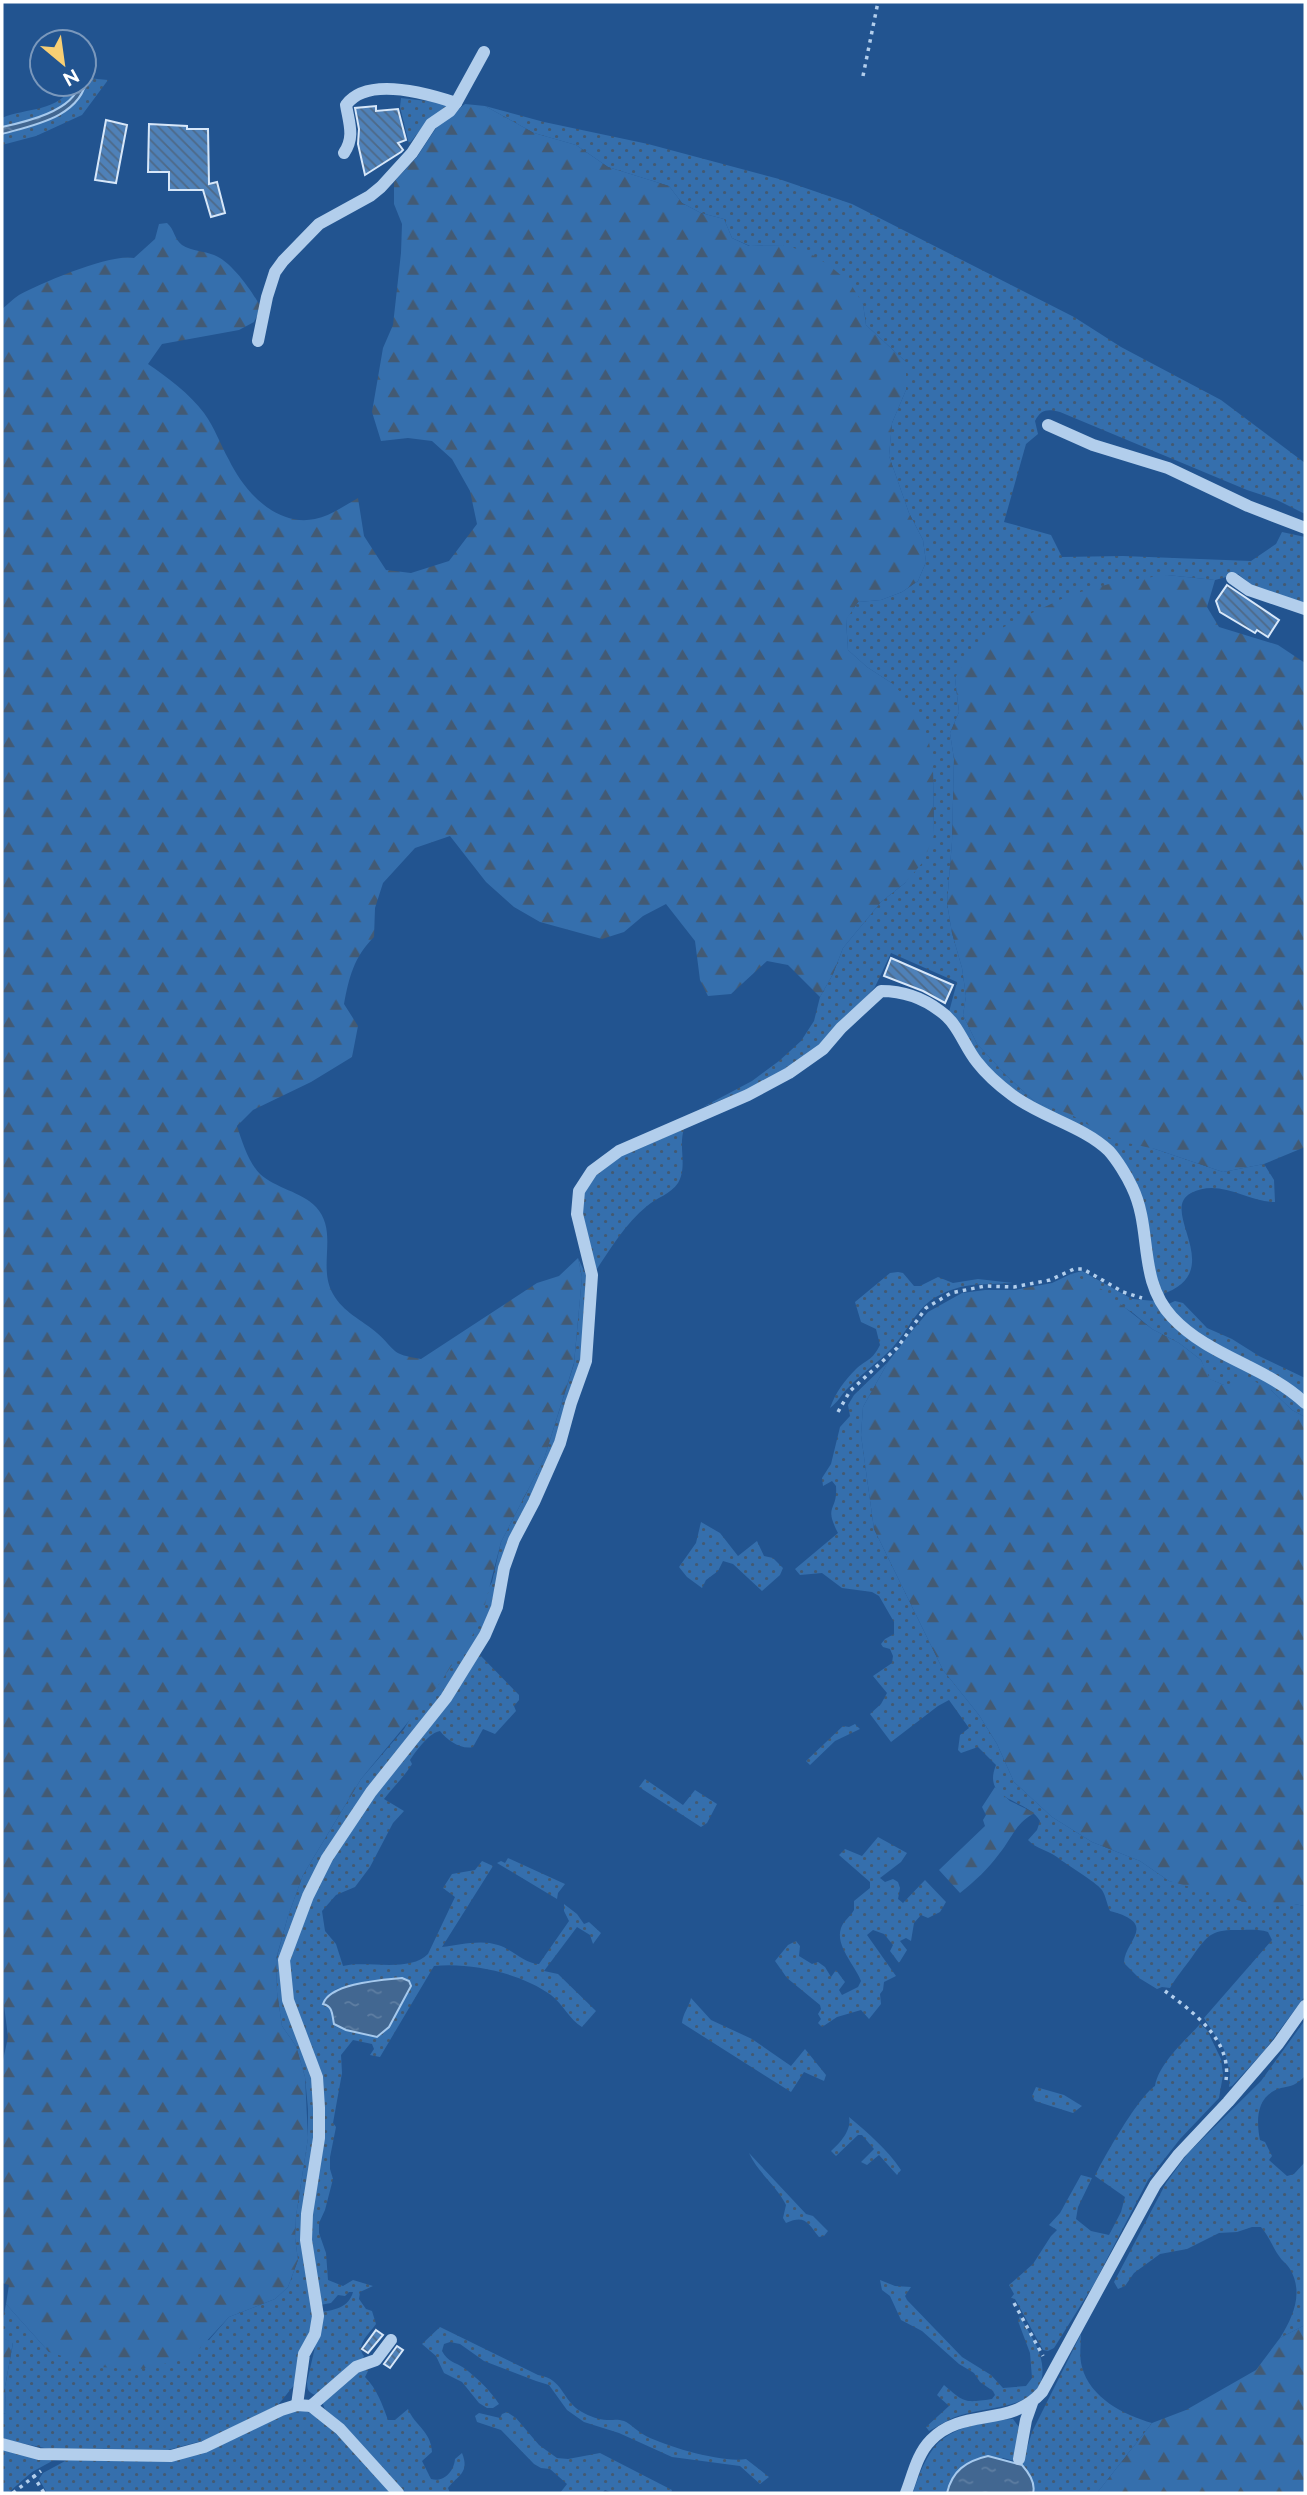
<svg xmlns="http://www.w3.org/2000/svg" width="1307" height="2495" viewBox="0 0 1307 2495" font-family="Raleway,sans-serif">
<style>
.green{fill:url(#green-dots);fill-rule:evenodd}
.forest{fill:url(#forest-firs)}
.water{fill:url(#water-ripples);stroke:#a6c9ed;stroke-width:2}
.building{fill:url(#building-back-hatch);stroke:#d7e7f9;stroke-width:2}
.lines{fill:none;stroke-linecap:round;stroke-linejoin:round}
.path{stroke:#b2ceec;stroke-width:3.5;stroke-dasharray:3.5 5;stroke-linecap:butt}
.minor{stroke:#b2ceec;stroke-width:12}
</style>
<defs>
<pattern id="green-dots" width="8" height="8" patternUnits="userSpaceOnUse" patternTransform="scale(1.75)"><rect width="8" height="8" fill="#356fad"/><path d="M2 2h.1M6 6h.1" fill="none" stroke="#435a73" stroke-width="1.8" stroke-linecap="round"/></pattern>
<pattern id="forest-firs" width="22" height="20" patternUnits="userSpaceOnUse" patternTransform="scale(1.75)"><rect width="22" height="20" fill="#356fad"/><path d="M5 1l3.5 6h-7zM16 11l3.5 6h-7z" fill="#435a73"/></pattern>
<pattern id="water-ripples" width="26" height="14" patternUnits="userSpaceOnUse" patternTransform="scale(1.75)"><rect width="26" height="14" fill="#426791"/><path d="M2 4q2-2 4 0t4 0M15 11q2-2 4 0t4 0" fill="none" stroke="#5e7ea2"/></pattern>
<pattern id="building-back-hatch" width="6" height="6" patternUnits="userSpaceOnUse" patternTransform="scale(1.75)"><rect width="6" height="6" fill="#4f81b8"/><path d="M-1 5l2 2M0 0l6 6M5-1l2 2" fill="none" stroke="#4e6987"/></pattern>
</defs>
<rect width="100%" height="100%" fill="#225490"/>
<!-- green -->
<g class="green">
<polygon points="87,78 108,80 82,115 36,136 2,145 2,134 51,119 85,90"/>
<path d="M73,84h6c-5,27 -54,38 -77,43v-9c25,-11 57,-5 71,-34z"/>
<polygon points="401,98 444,103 448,107 422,128 409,144 400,107"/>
<path d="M485,106l59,16 104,22 131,35 73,25 222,113 47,30 100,53 84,63v51l-28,-14 -30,-10 -187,-78c-12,-3 -19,-3 -25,9l3,13 -12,10 -22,78 47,13 11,22 61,-1 128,5 25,-17 6,-12 23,5v63l-1,3 -47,-14 -19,-15 -23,6 -48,-5 -212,103 4,34 -9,21 4,26 -2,83 -5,61 5,30 10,35 4,28 -3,19 14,29 28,30 30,28 35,11 21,12 64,24 68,23 41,-8 10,16 1,22c-28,0 -55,-24 -84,-9 -34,18 40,79 -31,102l-11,-55 -37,-91 -96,-55 -35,-33 -32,-49 8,-30 -66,-29 -16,34 -55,60 -33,22 -41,21 -43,17 49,-26 27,-20 22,-20 13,-20 6,-24 13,-23 10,-26 38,-46 24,-19 29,-48 -1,-66 -40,-85 -26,-17 -19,-17 -2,-31 12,-17 23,-2 21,-8 16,-11 8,-19 -3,-22 -14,-27 -20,-57 3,-33 14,-33v-28l-40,-37 -3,-21 -80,-59 -33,1 -18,-8 -8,-19 -23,-6 -19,-10 -13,-17 -61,-19 -32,-22 -42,-12z"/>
<path d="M684,1129c-6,18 4,38 -6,54 -7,11 -22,15 -31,23 -21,17 -37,43 -52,66 -4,-19 -13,-40 -14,-59 -4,-51 66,-70 103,-84z"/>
<polygon points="578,1258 586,1275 582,1360 556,1442 482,1634 443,1696 367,1791 281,1960 313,2078 315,2137 304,2213 313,2313 310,2333 295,2384 278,2405 209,2439 164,2451 54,2450 2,2439 2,2414 6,2413 5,2387 13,2343 2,2338 2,2324 6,2304 49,2352 209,2340 229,2317 275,2299 288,2287 298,2260 295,2238 296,2216 308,2138 308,2109 305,2077 296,2046 282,2026 277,1992 276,1960 288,1916 303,1875 361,1779 404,1729 492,1582 501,1542 544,1459 574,1364 582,1277"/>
<polygon points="1082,1271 1132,1299 1155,1301 1158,1307 1268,1378 1305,1407 1305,1417 1292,1410 1271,1390 1224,1385 1209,1379 1201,1360 1179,1343 1152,1329 1133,1313 1071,1274"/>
<path d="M898,1272l5,1 11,13h6l18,-9 15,6 25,-4 35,4c-20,2 -39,-1 -59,6 -37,12 -39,33 -61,58 -14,15 -31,26 -45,41 -7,7 -10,14 -18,20 6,-16 14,-27 26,-39 11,-10 16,-8 24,-24l-4,-16 -15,-7 -6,-20 35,-29z"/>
<polygon points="1175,1301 1183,1303 1207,1328 1232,1339 1259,1356 1305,1378 1305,1397 1193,1331 1166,1305"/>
<path d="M888,1362l-25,45 -2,28 13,94 69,141 36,45 18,29 17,38 38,35 40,25 48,19 29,20 136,25v90l-41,55 -32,35 -3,1 1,-14 -6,-24 -20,-31 68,-78 -4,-8c-10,-3 -17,-2 -27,-2 -29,-1 -33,4 -49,27 -7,10 -16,20 -22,31l-8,-1 -5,2 -18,-11 -15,-15c0,-22 36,-39 -14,-52 -3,-6 -4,-15 -8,-21 -7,-9 -34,-24 -45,-33 -9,-7 -21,-8 -29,-17l9,-10 3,-9c-13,-23 -59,-19 -44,-56l-18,-18 -17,6 -3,-3 2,-15 9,-7 -20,-28 -11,6 -47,36 -21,-28 11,-10 6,-11 -14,-17 19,-13 1,-7 -3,-7 -7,-2 -2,-3 4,-5 9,-5v-12l-15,-26 -7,-4 -30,-4 -20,-15 -22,2 -5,-6 43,-36c-15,-29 0,-21 -2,-47l-4,-5 -9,5 -1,-8 9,-14 9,-37 10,-11 -2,-11 6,-10z"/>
<polygon points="701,1522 720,1533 738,1556 757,1541 764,1556 773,1558 783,1568 780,1575 762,1591 733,1564 723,1561 718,1571 706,1580 702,1588 687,1577 679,1567 696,1543"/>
<path d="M478,1653l41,42v5l-5,6 2,5 -21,23 -12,-5 -10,18c-12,3 -26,-7 -33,-16 -10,1 -24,20 -30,29l2,4c-7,12 -19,23 -28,35l20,12 -11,12 -23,44 -15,20 -19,8 -14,16 3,20 11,13 7,22c23,-6 67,7 85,-12l27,-57 -12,-9 9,-14 23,-4 7,-9 11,5 -51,81c17,-2 39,-8 56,-2 14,4 27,19 41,19l30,-43 -5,-10v-7l13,10 7,10 5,-2 12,11 -8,11 -3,-9 -13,-8 -33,44 14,3 38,37 -14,16c-13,-8 -19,-23 -31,-32 -30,-22 -81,-33 -117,-29l-54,91 -10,-2 4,-6 -2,-5 -19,-4 -12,15 1,18 -9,50 3,4 -6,30v12l3,10 -8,31 -6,13v10l7,20 2,27 15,6 10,-6 20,6 -13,6 -1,7 7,10 6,2 4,13c-7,10 -21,21 -12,32l-2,5 -46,34c-8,-2 -9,-6 -9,-13l11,-48 3,-22c14,-2 28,-5 32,-20h-4l-4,4 -7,-1 -7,8 -11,2 -10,-64 12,-133 -30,-108 -3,-39 22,-63 18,-37 45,-66zM392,1979l8,25 -11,23 -20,9 -35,-12 -2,-14 -4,-5 8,-16z"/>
<polygon points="855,1724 860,1729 835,1741 810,1765 806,1761 843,1726 849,1727"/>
<polygon points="645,1779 683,1805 695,1790 717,1804 707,1823 701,1827 639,1787"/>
<path d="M878,1837l29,16 -6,9 -21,16 5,4 8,-3 5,3 2,6 -2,11 5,4 22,-23 21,22 -6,10 -12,6 -7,-3 -7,8 -3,18 -5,-3 -6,3 7,9 -8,13 -9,-12 3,-6 -9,-11 -11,-4 -6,5 29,41 -12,6 -1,8 -3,4 1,10 -12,15 -8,-9 -24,7 -15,10 -4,-4 3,-4 -3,-5 3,-5 -1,-4 -33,-27 -12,-17 13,-16 8,-4 4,5 -1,10 13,8 6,-2 7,5 6,10 5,-7 9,12 -6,8 3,5 16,-8 3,-6c-6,-16 -26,-35 -20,-53 3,-8 9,-11 13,-18v-9l16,-13v-6l-31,-27 6,-6 17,7z"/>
<polygon points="508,1858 565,1884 558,1893 557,1899 497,1863 501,1861 505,1863"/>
<path d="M691,1998l20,22 41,19 39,27 14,-17 21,26 -2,6 -20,-9 -13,20 -109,-69c1,-10 7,-16 9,-25z"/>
<path d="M1305,2020v56c-9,9 -13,10 -24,12 -25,7 -25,32 -21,52l5,2 7,14 -3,4 18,16 7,-2 11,-12v163l-25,13c13,-21 24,-45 10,-69 -3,-5 -8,-8 -11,-13 -7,-10 -10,-20 -18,-29h-9l-15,5 -18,1 -32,16 -27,5 -26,19 -9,13 -7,3 -4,-7 52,-99 22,-30 73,-72z"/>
<path d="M1200,2024l7,6 14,29 2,16 -4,23 -39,41 -32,41 -54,104 -40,64 -6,3 -5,-1 -28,-51 -4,-1 3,-4 -5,-9 24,-21 18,-28 6,-6 -8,-5 11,-12 21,-38 11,3 -14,29 -2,12 15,12 18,4 12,-23 4,-15 -30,-21c9,-19 44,-80 60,-90 4,-23 30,-45 45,-62z"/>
<polygon points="1036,2087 1064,2095 1082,2106 1073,2113 1035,2101 1032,2096"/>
<path d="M849,2117c19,16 38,32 52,53l-4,5 -18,-20 -12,10 -6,-3 13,-13 -12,-14h-4l-22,21 -5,-5c9,-8 21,-21 18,-34z"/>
<path d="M749,2153l57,61 7,2 15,15 -4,5 -5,1c-11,-14 -14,-23 -33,-14l-3,-5 3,-13c-9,-19 -28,-32 -37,-52z"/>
<path d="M880,2280l15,6 16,1 -6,9 2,4 55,57 29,18 12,13 23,-2 6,-8 -2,-25 -12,-32 2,-5c6,13 16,25 20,39 16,56 -48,49 -82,61 -10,3 -19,10 -29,15l-3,-4 23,-21 -12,-11 7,-10c21,18 20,18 48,14l3,-4 -2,-4 -13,-9 -6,-9 -15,-9 -37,-33 -21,-11 -11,-24 -8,-6z"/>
<path d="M440,2327l98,48c26,4 23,25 44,37 7,4 17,8 25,8 6,0 11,-1 17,1 7,3 14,11 22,15 22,11 76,27 100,23l23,18 -9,7 -20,-18 -68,-9 -53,-24 -35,-11 -17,-12 -18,-25 -13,-4 -52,-20 -24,-17 -10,-2 -6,2 -2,7c6,11 13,11 22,17 13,10 26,22 35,36l-6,4h-6l-8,-5 -17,-21 -18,-9 -8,-17 -14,-12z"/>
<path d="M1081,2334c0,10 -2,23 1,33 8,31 42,48 70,56l-55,70h-64c2,-9 -5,-21 -11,-28l10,-33z"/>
<path d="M367,2366l1,5 -3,6c12,12 17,27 23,43h7l13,-11c7,17 23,22 24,43l-10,9 9,18c13,4 23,-8 24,-20l7,-6c8,20 -4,22 -14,35l2,5h-46l-9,-12 -70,-71 -3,-9z"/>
<path d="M302,2410c24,5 70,64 90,83h-345l-8,-14 4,-6 24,-13h105l120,-49z"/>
<polygon points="507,2412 516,2418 539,2445 557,2458 568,2459 600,2453 672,2490 671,2493 613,2493 605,2490 602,2493 560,2493 567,2484 550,2469 541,2468 534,2464 501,2430 477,2422 475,2416 479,2413 500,2418 502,2414"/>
<path d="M1013,2419l6,8 -4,34 -12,-3 -54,25 -3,10h-33c5,-16 13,-38 25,-50 18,-17 51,-23 75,-24z"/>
<polygon points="2,2450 54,2460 32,2472 8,2493 2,2492"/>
</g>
<!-- forest -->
<g class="forest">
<path d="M465,104l20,2 49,27 42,12 32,22 61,19 13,17 19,10 23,6 8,19 17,8 34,-1 25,7 22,14 20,17 13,21 3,21 40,37v28l-14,33 -3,33 20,57 14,27 3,22 -8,19 -16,11 -21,8 -23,2 -12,18 2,30 19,17 26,17 27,30 9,28 4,27 1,66 -11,27 -18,21 -24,19 -38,46 -10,26 -13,23 -32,-32 -21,-4 -36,33 -23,2 -8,-16 -5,-39 -29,-37 -23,12 -19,16 -22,7 -62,-17 -26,-15 -28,-25 -36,-46 -35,12 -32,35 -8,25 -1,29c-20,20 -25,40 -30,67l14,22 -6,31 -41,25 -58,28 -16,16c5,15 11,36 23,48 15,14 42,18 56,33 23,25 1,59 17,87 10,18 29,26 44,39 21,19 13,21 44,26l116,-76 22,-7 19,-18 4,19 -8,86 -30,96 -43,83 -21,82 -43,63 -76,92 -58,96 -15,41 -12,43 1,33 5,34 14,20 9,31 3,61 -12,78 -1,22 3,22 -10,27 -13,12 -46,18 -38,41 -50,11 -43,-2 -49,-15 -43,-48 3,-19 -7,-2v-218l6,-28 -6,-48v-1680c5,-4 11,-10 17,-14 22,-12 92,-42 115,-37l21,-19 4,-15 8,-1c8,7 7,16 15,22 9,6 22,6 32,10 17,6 39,37 47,53l-7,14 -15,8 -77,14 -14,20c19,13 42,30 56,49 11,15 16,31 25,47 15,31 47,67 86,59 15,-3 29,-13 43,-21l6,38 22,34 25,3 38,-12 28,-37 -7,-33 -18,-32 -20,-18 -24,-3 -27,3 -9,-29 11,-64 10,-23 8,-72 1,-29 -8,-20v-22l23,-25 21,-32z"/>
<polygon points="1167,575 1215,580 1207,607 1219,627 1278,645 1305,663 1305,1147 1264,1164 1223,1172 1155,1149 1114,1140 1070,1114 1035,1102 1005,1074 977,1044 963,1015 966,996 962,968 952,933 947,903 952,842 954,759 950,733 959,712 955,678 970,652 998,630 1032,613 1070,595 1116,582"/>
<polygon points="1071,1274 1100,1288 1152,1329 1179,1343 1201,1360 1210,1379 1224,1385 1250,1379 1271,1390 1292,1410 1305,1417 1305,1906 1294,1904 1255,1905 1169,1881 1140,1861 1092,1842 1052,1817 1014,1782 997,1744 979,1715 943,1670 874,1529 861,1435 863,1407 888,1362 912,1331 928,1312 962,1293 985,1290 1015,1290 1052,1283"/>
<path d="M995,1787l15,14 25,12c-20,10 -22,24 -36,41 -11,15 -24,27 -39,39l-21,-23 46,-44 -2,-6 3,-5 -4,-8z"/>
<polygon points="1305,2325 1305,2493 1097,2493 1152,2423 1186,2410 1256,2370 1280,2338"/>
<polygon points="2,2338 13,2342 5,2387 6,2413 2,2414"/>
</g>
<!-- water -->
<g class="water">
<path d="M84,78h3c-6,39 -53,47 -85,56v-7c23,-5 72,-16 77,-43h5z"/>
<path d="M402,1978l7,3 2,5 -22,41 -12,10 -31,-7 -12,-6c-2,-9 -1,-18 -11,-20 7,-21 59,-24 79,-26z"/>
<path d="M988,2456l34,9c7,8 14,18 11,28h-86c5,-22 19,-32 41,-37z"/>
</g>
<!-- building -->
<g class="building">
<polygon points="376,106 376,111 398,109 406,140 398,143 403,150 401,152 365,175 358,144 359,129 355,108"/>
<polygon points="106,120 127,125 116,183 95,180"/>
<polygon points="149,124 187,126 187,129 208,129 209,184 217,182 225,213 211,217 203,190 169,190 169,172 148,172"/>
<polygon points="1227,585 1279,620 1268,637 1257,630 1255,633 1220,612 1216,601"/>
<polygon points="891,958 953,985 945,1003 923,991 884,976"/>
<polygon points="376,2330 383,2335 368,2353 362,2349"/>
<polygon points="397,2346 403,2350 390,2368 384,2364"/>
</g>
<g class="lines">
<!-- path -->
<g class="path">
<polyline points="863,76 878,2"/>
<polyline points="838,1412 850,1391 897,1348 926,1308 951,1293 985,1286 1014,1287 1050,1280 1074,1269 1083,1269 1123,1292 1142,1298"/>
<path d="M1165,1991c28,21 67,49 61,89"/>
<polyline points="1014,2303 1043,2356"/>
<polyline points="33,2475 44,2493"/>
<polyline points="13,2493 41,2471"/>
</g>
<!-- minor -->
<g class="minor">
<path d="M344,153c11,-16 5,-30 2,-48 21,-29 80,-12 110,-2"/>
<polyline points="258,341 267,297 275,272 283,261 319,224 370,196 381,187 412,153 431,124 450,111 456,103 484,52"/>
<polyline points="1048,425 1093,445 1168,468 1248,506 1305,528"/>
<polyline points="1232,578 1249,590 1305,609"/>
<path d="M297,2405l7,-51 11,-20 3,-18 -12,-76 1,-26 12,-76v-30l-2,-31 -29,-77 -4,-40 24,-64 19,-38 44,-66 75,-94 39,-63 12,-28 7,-39 10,-28 20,-38 26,-59 11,-40 15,-42 6,-86 -15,-61 2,-23 13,-20 27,-20 129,-56 41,-22 34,-24 18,-21 40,-37c21,0 42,7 59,20 18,12 24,35 37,51 10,13 23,24 35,33 29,22 71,31 97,56 8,9 18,25 23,36 21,43 5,92 40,130 37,40 94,49 133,86"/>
<polyline points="311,2406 356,2367 376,2360 391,2340"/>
<polyline points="2,2444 39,2454 171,2456 204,2447 281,2410 297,2405 311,2406 340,2429 398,2493"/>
<polyline points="1019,2459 1026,2420 1032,2403"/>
<path d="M906,2493c7,-18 11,-39 25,-53 32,-33 79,-12 111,-48l113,-207 24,-31 49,-52 50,-58 27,-38"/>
</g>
</g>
<!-- border -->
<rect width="1307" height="2495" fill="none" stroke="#ffffff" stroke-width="7"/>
<!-- north arrow -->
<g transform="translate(63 63) rotate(151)"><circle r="33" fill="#225490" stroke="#7a98bc" stroke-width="2"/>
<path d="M0-5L12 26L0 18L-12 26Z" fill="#f8cf74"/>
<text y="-10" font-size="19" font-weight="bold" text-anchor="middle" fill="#ffffff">N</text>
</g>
</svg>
